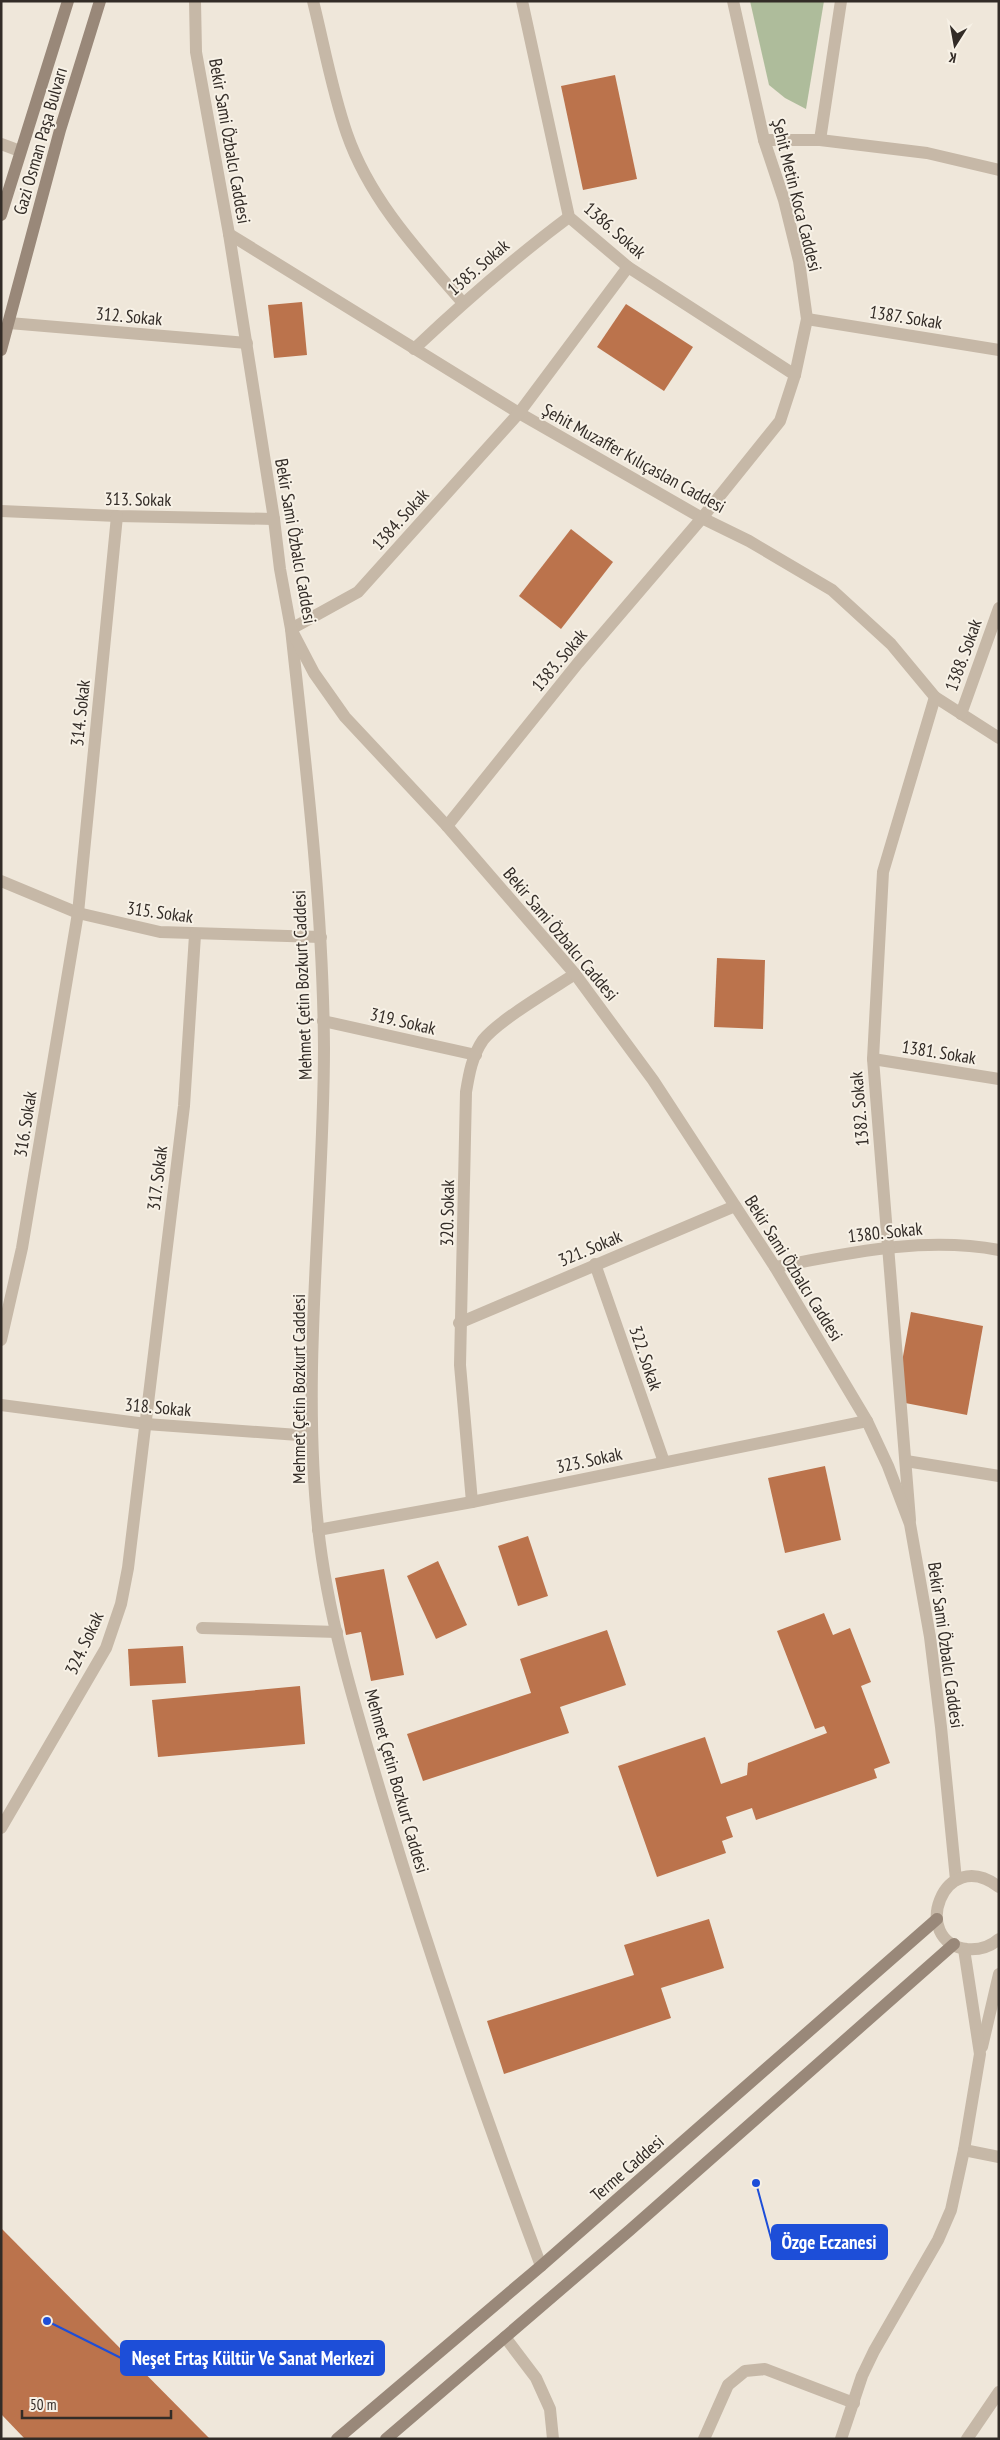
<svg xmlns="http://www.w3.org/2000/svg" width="1000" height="2440" viewBox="0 0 1000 2440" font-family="'PT Sans Narrow',sans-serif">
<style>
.green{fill:#aebc9b}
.building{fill:#bb734c}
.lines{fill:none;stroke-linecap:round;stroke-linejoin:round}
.minor{stroke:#c6b8a7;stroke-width:12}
.tertiary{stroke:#c6b8a7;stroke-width:12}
.secondary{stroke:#998879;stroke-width:12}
.labels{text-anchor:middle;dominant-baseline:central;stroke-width:4;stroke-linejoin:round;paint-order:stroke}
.street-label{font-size:18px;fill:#332c27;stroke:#f7f1e6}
.leader{fill:none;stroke:#1d4ed8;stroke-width:2}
.callout-dot{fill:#1d4ed8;stroke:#f7f1e6;stroke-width:2}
.callout{fill:#1d4ed8;stroke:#1d4ed8;stroke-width:2}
.callout-label{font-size:19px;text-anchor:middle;font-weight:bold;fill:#fff}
</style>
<rect width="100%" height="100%" fill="#efe7da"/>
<!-- green -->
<polygon class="green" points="750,1 824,1 806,109 785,98 769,85"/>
<!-- building -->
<g class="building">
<polygon points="615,75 637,179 583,190 561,86"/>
<polygon points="302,302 307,355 274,358 268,305"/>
<polygon points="626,304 693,347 664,391 597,347"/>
<polygon points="571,529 613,562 561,629 519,596"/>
<polygon points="717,958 765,960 763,1029 714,1027"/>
<polygon points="911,1312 983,1326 967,1415 895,1401"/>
<polygon points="825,1466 841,1540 785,1553 768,1478"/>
<polygon points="528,1536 548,1596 518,1606 498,1546"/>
<polygon points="438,1561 467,1625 436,1639 407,1576"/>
<polygon points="384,1569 404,1675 371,1681 361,1632 346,1635 335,1578"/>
<polygon points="824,1613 833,1635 850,1628 871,1682 861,1686 890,1763 874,1769 877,1778 756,1820 752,1808 726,1817 733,1837 722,1841 726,1853 657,1877 618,1766 705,1737 721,1784 747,1775 748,1763 827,1733 824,1726 815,1729 777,1631"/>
<polygon points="607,1630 626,1685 560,1707 569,1733 423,1781 407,1734 531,1693 520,1659"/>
<polygon points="183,1646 186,1683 130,1686 128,1649"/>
<polygon points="300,1686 305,1744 158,1757 152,1700"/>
<polygon points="709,1919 724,1968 661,1988 671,2018 504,2074 487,2021 634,1975 624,1945"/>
<polygon points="1,2228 210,2439 25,2439 1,2414"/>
</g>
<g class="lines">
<!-- minor -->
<g class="minor">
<path d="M313,1c11,44 19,90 34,133 23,66 71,117 116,169"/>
<polyline points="522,1 569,217 628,267 795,375"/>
<polyline points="764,140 820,140 927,153 999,170"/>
<polyline points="820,140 841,1"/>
<polyline points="1,144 20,151"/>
<polyline points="229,234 519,413 702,518 749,541 832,590 891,644 935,697 999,738"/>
<polyline points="807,319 999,350"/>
<polyline points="9,323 247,343"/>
<path d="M414,349c50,-47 100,-91 155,-132"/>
<polyline points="1,511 117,516 274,519"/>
<polyline points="961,714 999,608"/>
<polyline points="447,826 578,663 702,518 780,421 795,375 807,319 799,261 784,200 764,140 733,1"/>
<polyline points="1,881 78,913 160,932 321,937"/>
<polyline points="323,1021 476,1055"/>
<polyline points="873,1059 999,1079"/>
<polyline points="595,1264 664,1462"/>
<path d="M775,1267c74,-14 148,-31 224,-17"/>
<polyline points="459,1323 735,1206"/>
<polyline points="1,1340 22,1248 78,913 117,516"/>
<polyline points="1,1405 146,1424 312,1436"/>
<polyline points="906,1461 999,1476"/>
<path d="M472,1502l-12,-137 6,-273c3,-18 6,-36 17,-52 16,-20 69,-51 92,-66"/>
<polyline points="910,1520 873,1059 883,872 935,697"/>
<polyline points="318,1530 472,1502 867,1421"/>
<polyline points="202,1628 337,1632"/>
<polyline points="1,1828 106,1648 121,1604 128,1568 184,1106 195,935"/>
<polyline points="964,2150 999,2157"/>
<path d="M541,2266c-57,-152 -110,-305 -157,-462 -27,-91 -56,-183 -66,-277 -17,-159 6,-321 6,-479 -1,-141 -18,-280 -33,-419l67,-37 161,-179 109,-146"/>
<polyline points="505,2337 536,2378 550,2409 553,2439"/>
<polyline points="704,2439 728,2385 745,2371 765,2369 854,2403"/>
<polyline points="967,2439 999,2392"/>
</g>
<!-- tertiary -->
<g class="tertiary">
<polyline points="195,1 196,52 229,234 274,519 280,569 291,629 314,673 345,717 447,826 575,974 653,1080 775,1267 867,1421 888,1466 910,1524 930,1637 941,1727 956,1880"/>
<path d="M999,1887c-56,-43 -90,55 -32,62 12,1 23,-2 32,-10"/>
<polyline points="982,2047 999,1974"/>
<polyline points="841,2439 862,2376 874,2351 938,2240 951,2210 964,2150 980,2054 964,1949"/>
</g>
<!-- secondary -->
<g class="secondary">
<polyline points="1,215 68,1"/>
<polyline points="1,350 60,130 100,1"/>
<polyline points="337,2439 541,2266 937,1919"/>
<polyline points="386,2439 630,2230 954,1944"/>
</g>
</g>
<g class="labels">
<!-- street labels -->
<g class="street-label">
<text transform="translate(40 141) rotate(-74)">Gazi Osman Paşa Bulvarı</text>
<text transform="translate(230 141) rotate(80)">Bekir Sami Özbalcı Caddesi</text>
<text transform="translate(797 195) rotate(76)">Şehit Metin Koca Caddesi</text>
<text transform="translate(615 230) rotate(41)">1386. Sokak</text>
<text transform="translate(478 267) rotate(-41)">1385. Sokak</text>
<text transform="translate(129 316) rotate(5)">312. Sokak</text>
<text transform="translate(906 317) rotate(9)">1387. Sokak</text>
<text transform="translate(634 458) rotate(29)">Şehit Muzaffer Kılıçaslan Caddesi</text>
<text transform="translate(138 499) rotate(1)">313. Sokak</text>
<text transform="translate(400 519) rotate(-48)">1384. Sokak</text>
<text transform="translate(296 541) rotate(80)">Bekir Sami Özbalcı Caddesi</text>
<text transform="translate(963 655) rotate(-70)">1388. Sokak</text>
<text transform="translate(559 660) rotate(-50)">1383. Sokak</text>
<text transform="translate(80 713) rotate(-84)">314. Sokak</text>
<text transform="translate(160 912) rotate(8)">315. Sokak</text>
<text transform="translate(561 934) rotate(50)">Bekir Sami Özbalcı Caddesi</text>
<text transform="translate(302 985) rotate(-92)">Mehmet Çetin Bozkurt Caddesi</text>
<text transform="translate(403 1021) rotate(13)">319. Sokak</text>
<text transform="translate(939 1052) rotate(9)">1381. Sokak</text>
<text transform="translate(859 1109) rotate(-95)">1382. Sokak</text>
<text transform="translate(25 1124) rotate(-81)">316. Sokak</text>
<text transform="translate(157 1178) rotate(-83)">317. Sokak</text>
<text transform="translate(447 1213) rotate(-89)">320. Sokak</text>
<text transform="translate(885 1232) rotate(-6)">1380. Sokak</text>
<text transform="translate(590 1248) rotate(-23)">321. Sokak</text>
<text transform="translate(794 1268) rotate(58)">Bekir Sami Özbalcı Caddesi</text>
<text transform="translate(646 1358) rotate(71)">322. Sokak</text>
<text transform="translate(298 1389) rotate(-90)">Mehmet Çetin Bozkurt Caddesi</text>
<text transform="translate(158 1407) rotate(5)">318. Sokak</text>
<text transform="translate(589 1460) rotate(-12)">323. Sokak</text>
<text transform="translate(84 1643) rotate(-65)">324. Sokak</text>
<text transform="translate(946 1645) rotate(82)">Bekir Sami Özbalcı Caddesi</text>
<text transform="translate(397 1781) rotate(74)">Mehmet Çetin Bozkurt Caddesi</text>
<text transform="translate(627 2168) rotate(-41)">Terme Caddesi</text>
</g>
</g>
<!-- callouts -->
<path class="leader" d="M756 2183L772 2242M47 2321L121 2358"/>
<g class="callout-dot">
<circle cx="756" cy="2183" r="5"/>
<circle cx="47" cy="2321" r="5"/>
</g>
<g class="callout">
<rect x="772" y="2225" width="115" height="34" rx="5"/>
<rect x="121" y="2341" width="263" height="34" rx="5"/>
</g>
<g class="callout-label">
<text x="829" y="2249">Özge Eczanesi</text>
<text x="253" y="2365">Neşet Ertaş Kültür Ve Sanat Merkezi</text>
</g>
<!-- border -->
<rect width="1000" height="2440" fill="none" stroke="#332c27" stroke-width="5"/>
<!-- north arrow -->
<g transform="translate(955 45) rotate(191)" stroke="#f7f1e6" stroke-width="4" paint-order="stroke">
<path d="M0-4L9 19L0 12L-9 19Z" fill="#332c27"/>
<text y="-8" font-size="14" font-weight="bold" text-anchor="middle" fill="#332c27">K</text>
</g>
<!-- scale -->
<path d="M22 2410v8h149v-8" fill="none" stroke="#332c27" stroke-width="2.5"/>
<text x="30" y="2410" font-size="15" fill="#332c27" stroke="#f7f1e6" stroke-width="4" paint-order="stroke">50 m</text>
</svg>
